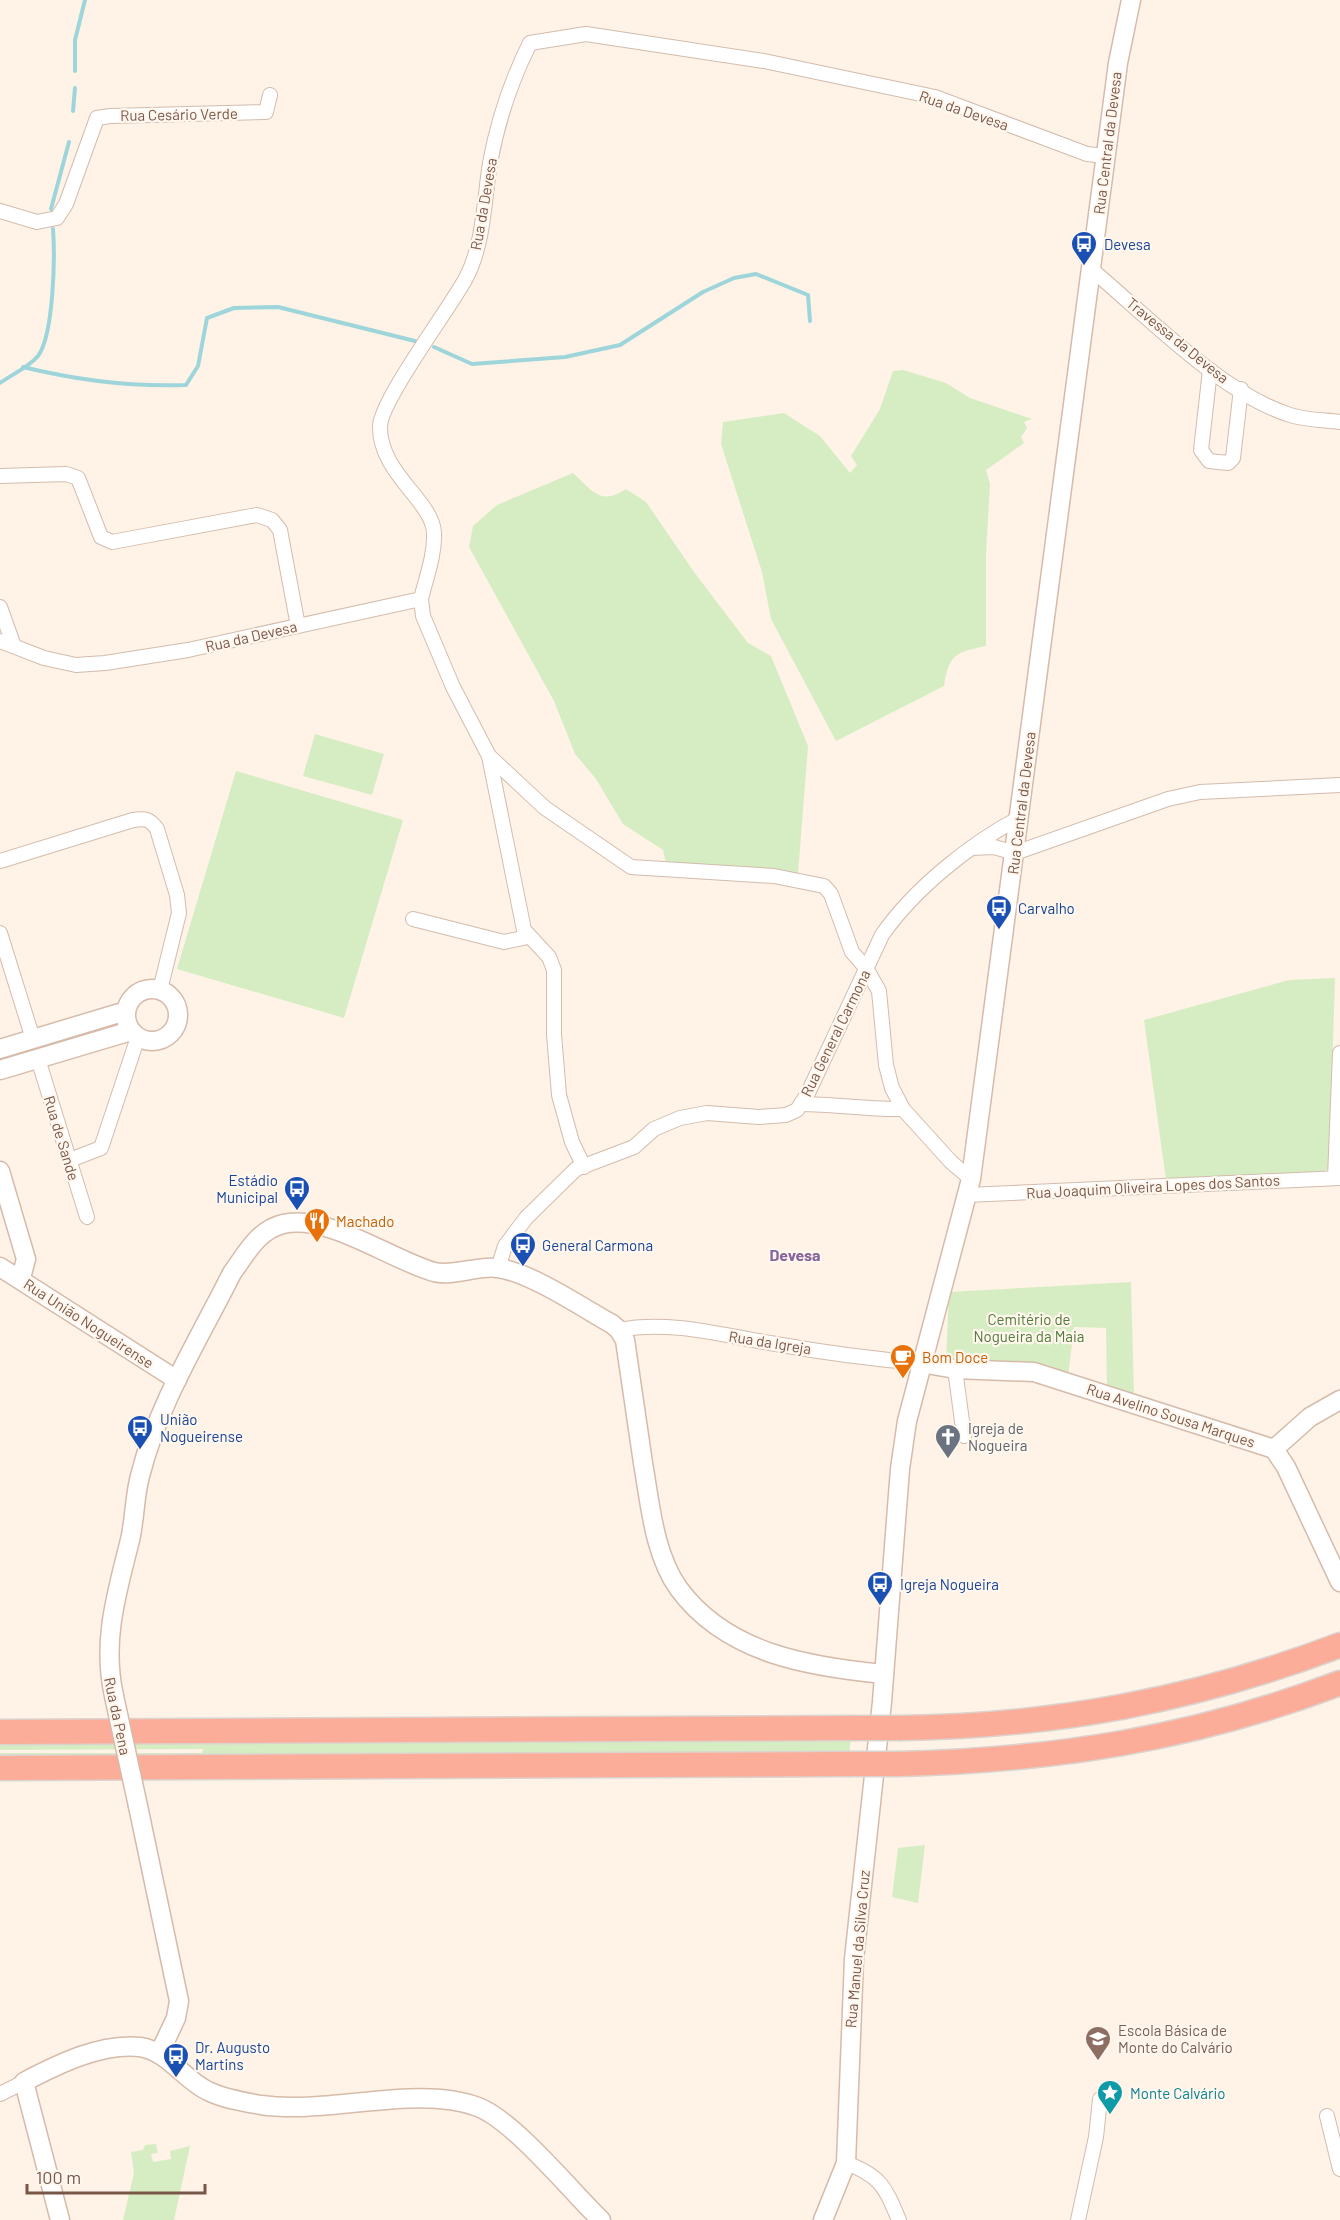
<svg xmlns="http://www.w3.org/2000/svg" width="1340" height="2220" viewBox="0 0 1340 2220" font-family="Barlow,sans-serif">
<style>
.green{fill:#d6edc3}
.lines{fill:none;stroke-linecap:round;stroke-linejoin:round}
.stream{stroke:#9ed5db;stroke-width:4}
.street-casing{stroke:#d3bcad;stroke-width:16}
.secondary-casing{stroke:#d6bbaa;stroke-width:21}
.highway-casing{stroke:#dcd3cf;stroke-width:27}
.street{stroke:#fff;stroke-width:14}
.secondary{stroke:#fff;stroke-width:18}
.highway{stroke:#fbad99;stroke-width:24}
.secondary-bridge-casing{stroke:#d6bbaa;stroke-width:21;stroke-linecap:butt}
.highway-bridge-casing{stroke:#dcd3cf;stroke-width:27;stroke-linecap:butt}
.secondary-bridge{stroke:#fff;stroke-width:18}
.highway-bridge{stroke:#fbad99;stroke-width:24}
.labels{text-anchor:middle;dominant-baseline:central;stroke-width:4.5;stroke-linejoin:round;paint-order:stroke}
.street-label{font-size:15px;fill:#795748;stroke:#fff7ed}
.transit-label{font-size:15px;fill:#164399;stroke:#fff7ed;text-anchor:start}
.food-label{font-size:15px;fill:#c56008;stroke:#fff7ed;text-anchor:start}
.park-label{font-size:15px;fill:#527a3c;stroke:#fff7ed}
.worship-label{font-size:15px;fill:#5b616d;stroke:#fff7ed;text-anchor:start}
.education-label{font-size:15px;fill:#785e54;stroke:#fff7ed;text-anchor:start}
.culture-label{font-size:15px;fill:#0d838f;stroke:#fff7ed;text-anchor:start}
.neighbourhood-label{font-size:16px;font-weight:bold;fill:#86649d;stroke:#fff7ed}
</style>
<rect width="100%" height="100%" fill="#fef3e6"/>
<!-- green -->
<g class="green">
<path d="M903,370l43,13 24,15 62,21 -8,3 3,6 -6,9 3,6 -38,27 4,14 -4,70v92c-30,6 -37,8 -42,40l-108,55 -65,-122 -9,-47 -41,-128 2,-22 61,-9 36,23 30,37 7,-8 -6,-9 29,-47 13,-38z"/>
<path d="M573,473c20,18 27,33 53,16l20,13 48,70 54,71 23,13 37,90 -10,128 -132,-10 -3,-14 -40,-26 -27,-45 -21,-25 -21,-53 -85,-154 4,-21 24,-21z"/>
<polygon points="315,734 384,754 372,795 303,776"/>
<polygon points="236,771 403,820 344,1018 177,969"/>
<polygon points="1335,978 1329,1168 1322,1173 1166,1180 1144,1020 1289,980"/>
<polygon points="1131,1282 1134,1396 1107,1389 1106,1328 1074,1327 1068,1377 946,1361 949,1292"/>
<polygon points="851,1740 849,1753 0,1757 0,1753 202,1753 203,1749 0,1750 0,1743"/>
<polygon points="925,1845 918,1903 892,1897 898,1848"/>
<polygon points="156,2144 158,2153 151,2154 153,2162 171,2159 170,2151 190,2146 174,2220 123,2220 134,2173 131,2152 143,2150 145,2145"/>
</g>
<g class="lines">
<!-- stream -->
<g class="stream">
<polyline points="75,71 75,40 85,0"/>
<polyline points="73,111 75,88"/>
<polyline points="51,209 69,142"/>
<polyline points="434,347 472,364 565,357 620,345 703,292 734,278 756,274 808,295 810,321"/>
<path d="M23,367c53,13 108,20 163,18l12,-19 9,-48 27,-10 44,-1 137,34"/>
<path d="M0,383c11,-8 29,-16 38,-27 16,-22 17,-100 15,-127"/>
</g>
<defs>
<g id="street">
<polyline points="0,211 37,222 57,218 66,204 97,118 110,116 266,112 270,95"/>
<path d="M1091,269c55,46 130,124 199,146 15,5 34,5 50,7"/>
<polyline points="1210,370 1201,450 1209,461 1228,463 1233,458 1241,389"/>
<polyline points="0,476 66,474 78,478 101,537 112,542 257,515 272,520 280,530 298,626"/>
<polyline points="421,599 423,616 453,687 489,756 545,808 631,867 774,876 824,886 831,894 852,952 866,968 879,991 886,1065 892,1088 903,1109 951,1162 971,1179"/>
<polyline points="0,607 14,646"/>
<path d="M0,641l44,17 32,7 29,-2 83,-13 233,-51c5,-21 14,-44 13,-66 -1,-32 -55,-60 -54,-107 1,-26 70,-118 86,-148 18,-34 18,-78 24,-115 8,-44 20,-80 40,-120l56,-9 178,27 171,36 152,57 19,2"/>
<polyline points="489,756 524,930 549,957 554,970 554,1034 559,1095 572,1142 584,1167"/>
<polyline points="971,848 994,847 1015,853 1168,799 1200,792 1340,785"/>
<path d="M0,861l133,-41c12,-2 17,-1 24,9l20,66 2,18 -19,77"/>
<polyline points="413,919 504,942 528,937"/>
<polyline points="0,933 33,1039"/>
<polyline points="38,1059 87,1217"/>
<path d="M801,1104c35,0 67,6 102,5"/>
<polyline points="70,1160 101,1148 138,1037"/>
<polyline points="1335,1178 1340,1053"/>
<polyline points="966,1195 1340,1178"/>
<path d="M498,1268l7,-22 21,-28 50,-49 58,-22 20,-18 26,-11 27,-5 52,4 27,-2 11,-5 11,-17 74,-158c32,-46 88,-91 137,-117"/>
<path d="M619,1330c50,-10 102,5 151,13 50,9 101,16 151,20"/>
<polyline points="955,1369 964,1436"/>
<polyline points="0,2094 24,2082"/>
<polyline points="1327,2116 1340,2169"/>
<path d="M846,2163c35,13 39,24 53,57"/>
<polyline points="1078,2220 1096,2137 1100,2099"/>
</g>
<g id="secondary">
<circle cx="152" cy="1015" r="26"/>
<polyline points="0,1049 126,1011"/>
<polyline points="0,1070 131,1031"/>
<polyline points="0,1171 26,1259 21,1278"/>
<polyline points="0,1267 177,1380"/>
<polyline points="921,1363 955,1369 1034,1372 1274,1449 1286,1467 1340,1582"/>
<polyline points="1274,1449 1310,1417 1340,1400"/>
<path d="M114,1696c-12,-54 2,-100 15,-152 6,-22 5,-46 11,-68 18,-72 59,-137 92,-203 14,-19 26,-43 51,-49 46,-10 106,35 151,48 20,5 43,-7 64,-4 32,4 85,40 114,56l7,6 6,10c6,41 12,82 18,123 7,40 11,92 36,126 48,65 131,78 205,85"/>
<polyline points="138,1806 179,2001 176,2018 159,2054"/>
<path d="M60,2220l-36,-138c34,-18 77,-39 116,-35 28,4 44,33 68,44 16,8 36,11 53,14 68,10 156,-21 217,2 35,13 93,84 123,113"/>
<polyline points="823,2220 846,2163 854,1959 882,1702 900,1469 907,1421 971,1179 1118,63 1131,0"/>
</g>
<g id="highway">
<path d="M901,1728c155,-2 294,-28 439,-83"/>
<polyline points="0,1732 852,1728"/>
<path d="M898,1764c158,-4 294,-25 442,-81"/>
<polyline points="0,1768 848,1764"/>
</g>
</defs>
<!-- street casing -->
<use href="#street" class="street-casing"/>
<!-- secondary casing -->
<use href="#secondary" class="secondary-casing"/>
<!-- highway casing -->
<use href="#highway" class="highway-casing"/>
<!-- street -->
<use href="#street" class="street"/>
<!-- secondary -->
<use href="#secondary" class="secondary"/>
<!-- highway -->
<use href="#highway" class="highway"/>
<defs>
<polyline id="secondary-bridge" points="114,1696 138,1806"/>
<g id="highway-bridge">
<polyline points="852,1728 901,1728"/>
<polyline points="848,1764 898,1764"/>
</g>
</defs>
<!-- secondary-bridge casing -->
<use href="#secondary-bridge" class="secondary-bridge-casing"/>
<!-- highway-bridge casing -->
<use href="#highway-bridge" class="highway-bridge-casing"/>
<!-- secondary-bridge -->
<use href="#secondary-bridge" class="secondary-bridge"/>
<!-- highway-bridge -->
<use href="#highway-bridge" class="highway-bridge"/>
</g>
<!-- icons -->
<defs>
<symbol id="bus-pin" viewBox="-11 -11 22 30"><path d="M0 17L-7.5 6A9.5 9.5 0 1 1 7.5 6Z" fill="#1a4fb4" stroke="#fff7ed"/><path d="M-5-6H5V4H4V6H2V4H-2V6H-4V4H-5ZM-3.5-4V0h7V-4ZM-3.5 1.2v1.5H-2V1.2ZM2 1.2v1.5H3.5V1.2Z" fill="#fff"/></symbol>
<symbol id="restaurant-pin" viewBox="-11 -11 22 30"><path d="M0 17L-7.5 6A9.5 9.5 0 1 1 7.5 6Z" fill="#e8710a" stroke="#fff7ed"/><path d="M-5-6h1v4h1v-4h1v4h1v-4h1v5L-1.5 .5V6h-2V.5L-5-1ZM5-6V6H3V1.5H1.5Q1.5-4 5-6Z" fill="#fff"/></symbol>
<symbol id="cafe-pin" viewBox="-11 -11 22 30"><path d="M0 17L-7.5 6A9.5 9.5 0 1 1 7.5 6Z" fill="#e8710a" stroke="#fff7ed"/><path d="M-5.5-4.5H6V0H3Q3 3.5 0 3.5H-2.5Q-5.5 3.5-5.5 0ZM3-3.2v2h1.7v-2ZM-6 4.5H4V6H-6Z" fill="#fff"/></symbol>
<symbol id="church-pin" viewBox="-11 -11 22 30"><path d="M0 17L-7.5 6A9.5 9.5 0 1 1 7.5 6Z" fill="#6b7280" stroke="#fff7ed"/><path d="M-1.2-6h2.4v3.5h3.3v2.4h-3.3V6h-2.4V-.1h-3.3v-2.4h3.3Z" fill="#fff"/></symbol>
<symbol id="school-pin" viewBox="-11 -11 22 30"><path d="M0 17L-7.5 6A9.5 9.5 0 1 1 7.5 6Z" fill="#8d6e63" stroke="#fff7ed"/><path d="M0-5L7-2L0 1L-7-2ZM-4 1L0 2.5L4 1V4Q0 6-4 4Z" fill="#fff"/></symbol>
<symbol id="sight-pin" viewBox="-11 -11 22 30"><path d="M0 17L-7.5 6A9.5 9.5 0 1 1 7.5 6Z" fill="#0f9aa8" stroke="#fff7ed"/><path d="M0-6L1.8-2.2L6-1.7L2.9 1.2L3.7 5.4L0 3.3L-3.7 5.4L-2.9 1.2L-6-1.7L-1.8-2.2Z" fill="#fff"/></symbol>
</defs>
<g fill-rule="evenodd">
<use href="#bus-pin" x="1069" y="229" width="30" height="40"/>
<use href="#bus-pin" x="984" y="893" width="30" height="40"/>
<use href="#bus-pin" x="282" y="1174" width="30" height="40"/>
<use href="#restaurant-pin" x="302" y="1206" width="30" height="40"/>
<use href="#bus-pin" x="508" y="1230" width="30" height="40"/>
<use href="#cafe-pin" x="888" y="1342" width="30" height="40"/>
<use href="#bus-pin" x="125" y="1413" width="30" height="40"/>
<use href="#church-pin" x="933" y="1422" width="30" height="40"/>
<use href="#bus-pin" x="865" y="1569" width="30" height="40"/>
<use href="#school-pin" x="1083" y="2024" width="30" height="40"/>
<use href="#bus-pin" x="161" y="2041" width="30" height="40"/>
<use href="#sight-pin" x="1095" y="2078" width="30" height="40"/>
</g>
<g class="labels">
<!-- street labels -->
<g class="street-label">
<text transform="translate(964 110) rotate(19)">Rua da Devesa</text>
<text transform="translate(179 114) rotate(-1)">Rua Cesário Verde</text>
<text transform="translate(1107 143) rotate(-83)">Rua Central da Devesa</text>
<text transform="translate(483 204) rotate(-80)">Rua da Devesa</text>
<text transform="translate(1178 340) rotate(39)">Travessa da Devesa</text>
<text transform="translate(251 636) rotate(-13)">Rua da Devesa</text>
<text transform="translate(1021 803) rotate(-83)">Rua Central da Devesa</text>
<text transform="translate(835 1033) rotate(-64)">Rua General Carmona</text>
<text transform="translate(62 1138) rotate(73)">Rua de Sande</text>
<text transform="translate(1153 1186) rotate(-3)">Rua Joaquim Oliveira Lopes dos Santos</text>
<text transform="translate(89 1323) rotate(33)">Rua União Nogueirense</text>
<text transform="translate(770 1342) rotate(9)">Rua da Igreja</text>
<text transform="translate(1171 1415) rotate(18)">Rua Avelino Sousa Marques</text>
<text transform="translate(118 1716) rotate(78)">Rua da Pena</text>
<text transform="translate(857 1949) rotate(-85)">Rua Manuel da Silva Cruz</text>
</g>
<!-- transit labels -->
<g class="transit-label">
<text x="1104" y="244">Devesa</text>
<text x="1018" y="908">Carvalho</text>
<text x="278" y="1180" text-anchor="end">Estádio<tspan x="278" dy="17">Municipal</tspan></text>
<text x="542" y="1245">General Carmona</text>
<text x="160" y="1419">União<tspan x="160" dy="17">Nogueirense</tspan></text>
<text x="900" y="1584">Igreja Nogueira</text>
<text x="195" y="2047">Dr. Augusto<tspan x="195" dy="17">Martins</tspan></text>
</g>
<!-- food labels -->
<g class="food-label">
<text x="336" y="1221">Machado</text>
<text x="922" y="1357">Bom Doce</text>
</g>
<!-- park labels -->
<g class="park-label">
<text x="1029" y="1319">Cemitério de<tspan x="1029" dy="17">Nogueira da Maia</tspan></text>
</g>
<!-- worship labels -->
<g class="worship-label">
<text x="968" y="1428">Igreja de<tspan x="968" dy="17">Nogueira</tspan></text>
</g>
<!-- education labels -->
<g class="education-label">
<text x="1118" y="2030">Escola Básica de<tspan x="1118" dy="17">Monte do Calvário</tspan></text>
</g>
<!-- culture labels -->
<g class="culture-label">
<text x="1130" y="2093">Monte Calvário</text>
</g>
<!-- neighbourhood labels -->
<g class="neighbourhood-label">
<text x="795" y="1254">Devesa</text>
</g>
</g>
<!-- scale -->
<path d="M27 2184v9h178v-9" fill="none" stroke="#795748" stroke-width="3"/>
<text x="36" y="2184" font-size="18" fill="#795748" stroke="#fff7ed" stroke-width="4.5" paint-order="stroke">100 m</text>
</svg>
